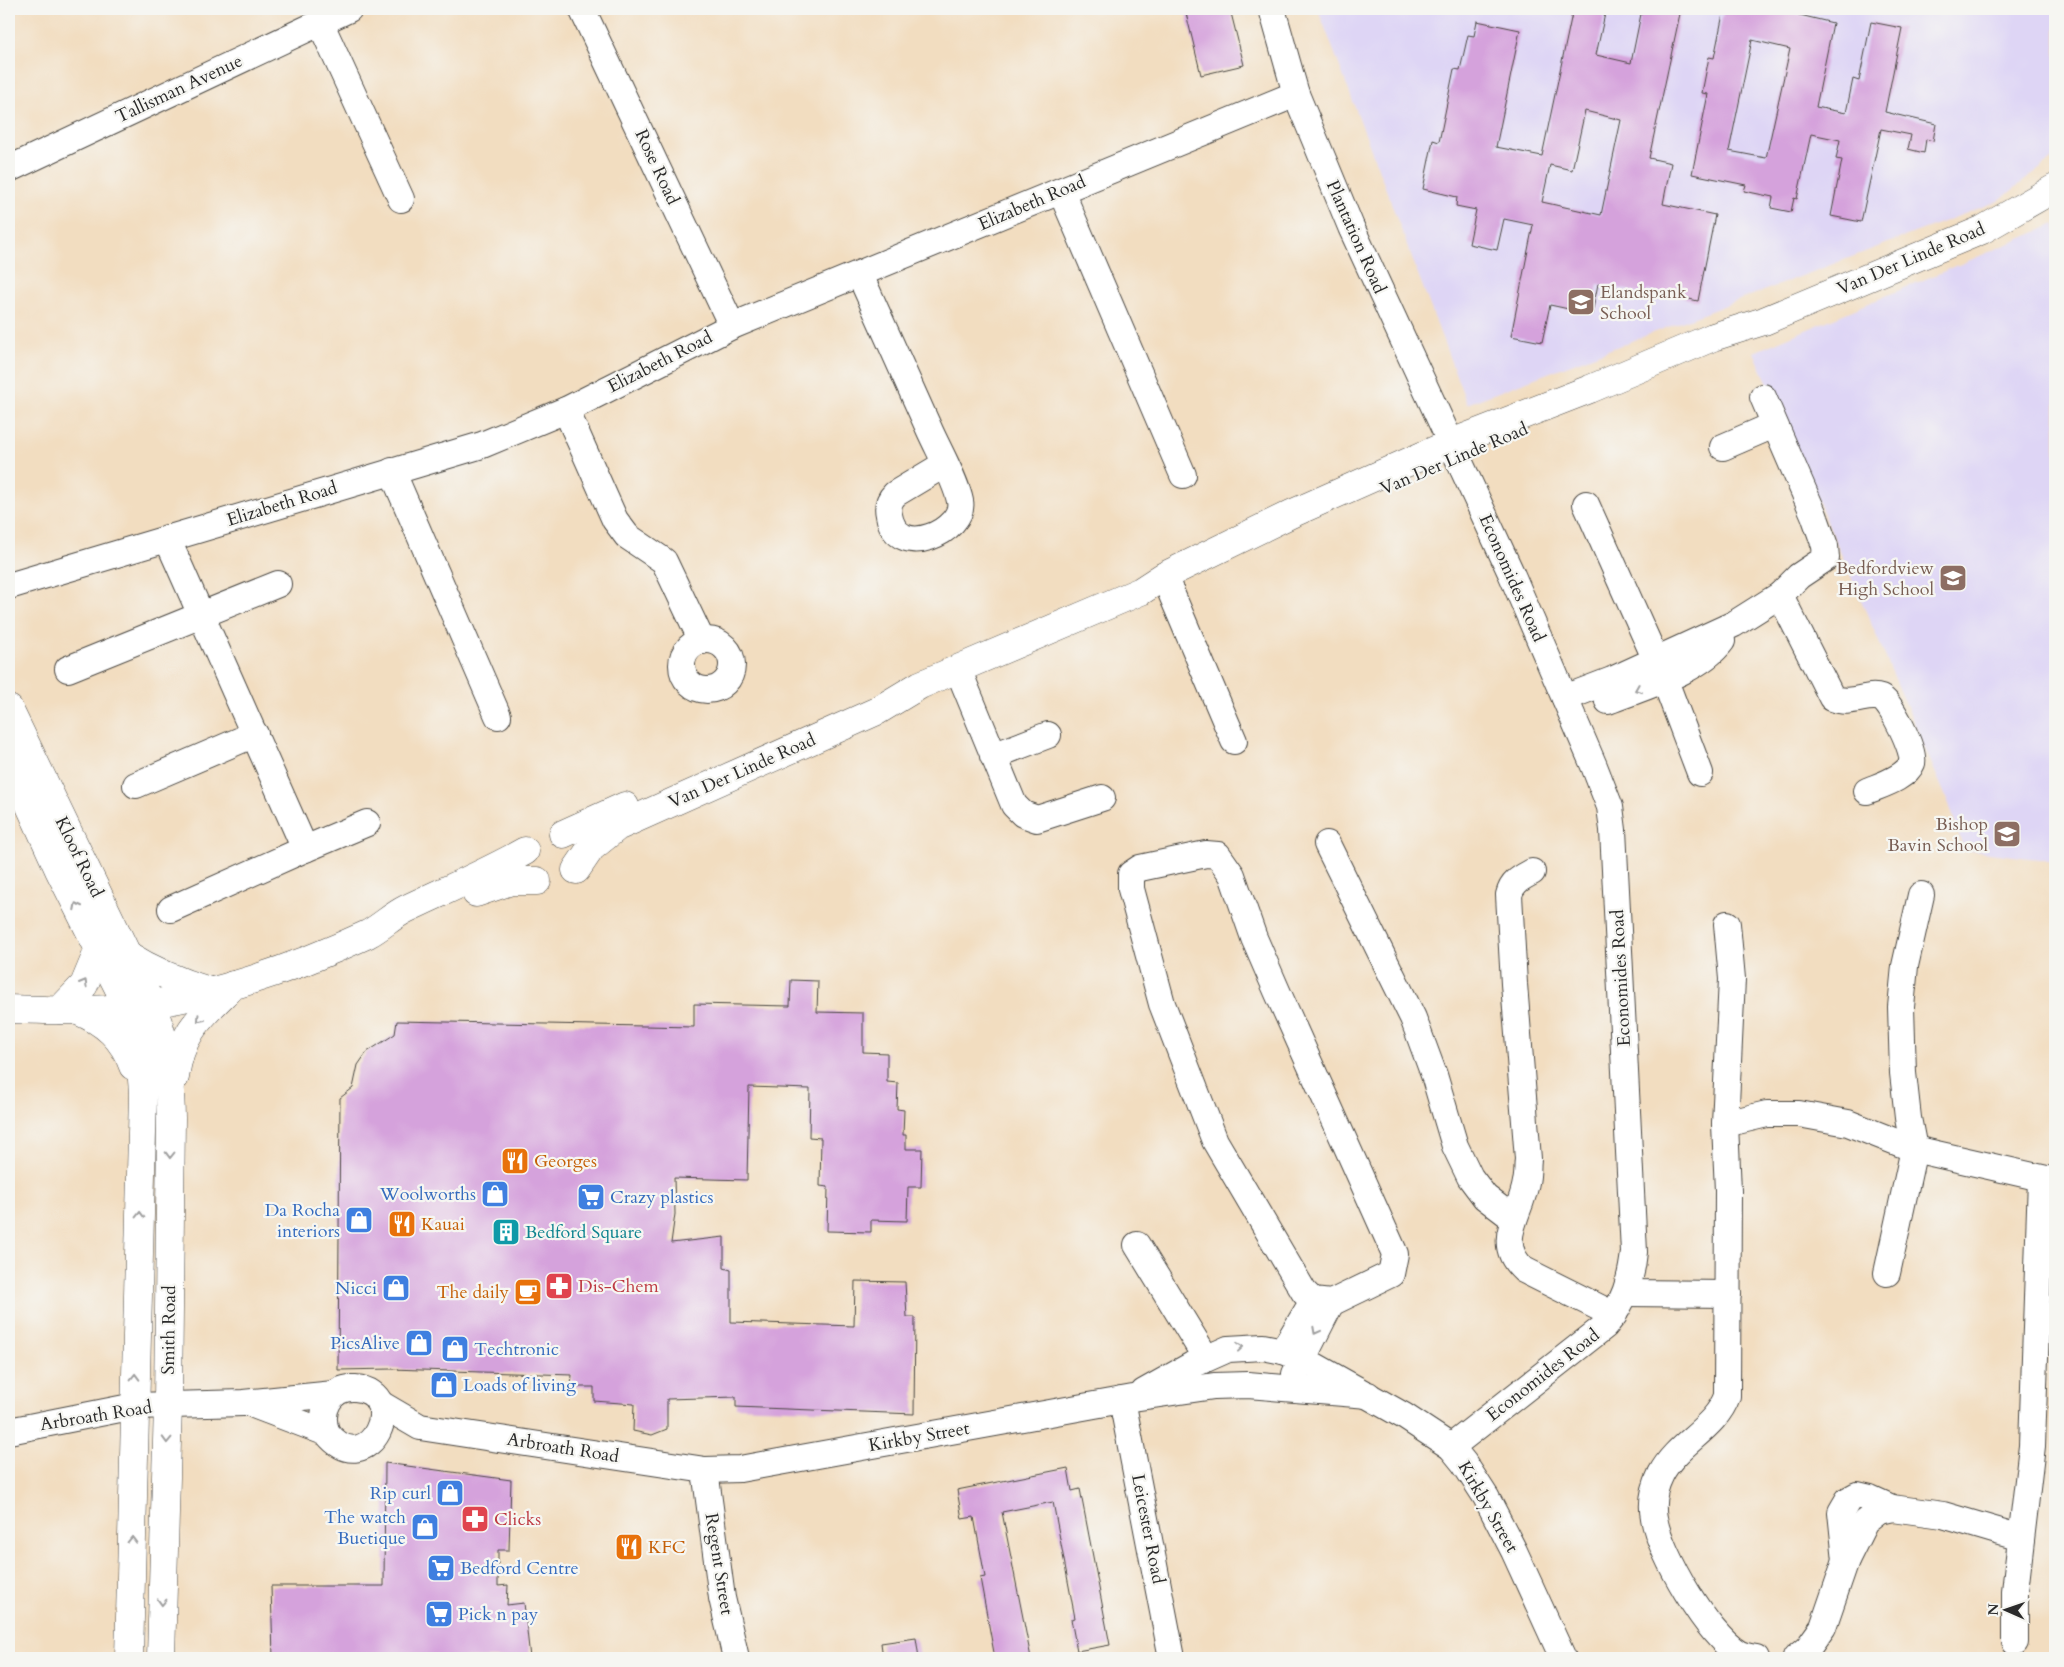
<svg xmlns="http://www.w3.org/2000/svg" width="2064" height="1667" viewBox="0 0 2064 1667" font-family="Cardo,serif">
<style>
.built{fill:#ded5f5}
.building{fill:#d5a2dc;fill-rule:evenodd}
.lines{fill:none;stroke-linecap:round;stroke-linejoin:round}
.minor-casing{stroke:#494641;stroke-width:28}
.major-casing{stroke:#494641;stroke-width:29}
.minor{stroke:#fff;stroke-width:26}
.major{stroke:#fff;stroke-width:28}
.oneway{stroke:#a0a0a0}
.labels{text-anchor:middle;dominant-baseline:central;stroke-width:4.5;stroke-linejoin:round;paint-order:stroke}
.street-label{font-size:18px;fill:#2b2b2b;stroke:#f6f6f2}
.education-label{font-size:18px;fill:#785e54;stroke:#f6f6f2;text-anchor:end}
.food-label{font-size:18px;fill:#c56008;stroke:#f6f6f2;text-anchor:start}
.shop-label{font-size:18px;fill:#366cbe;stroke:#f6f6f2;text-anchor:end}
.culture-label{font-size:18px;fill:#0d838f;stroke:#f6f6f2;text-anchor:start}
.health-label{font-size:18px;fill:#be3a42;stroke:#f6f6f2;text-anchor:start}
</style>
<rect width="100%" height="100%" fill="#f6f6f2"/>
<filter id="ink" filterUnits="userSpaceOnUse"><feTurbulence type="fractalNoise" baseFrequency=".02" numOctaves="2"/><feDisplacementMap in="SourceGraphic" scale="10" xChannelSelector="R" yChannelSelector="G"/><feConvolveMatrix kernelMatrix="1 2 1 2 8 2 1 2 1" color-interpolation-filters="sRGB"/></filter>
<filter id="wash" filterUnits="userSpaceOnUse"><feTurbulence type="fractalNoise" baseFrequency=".0096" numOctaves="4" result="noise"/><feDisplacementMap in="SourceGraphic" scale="20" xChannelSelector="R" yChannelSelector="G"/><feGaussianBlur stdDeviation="1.12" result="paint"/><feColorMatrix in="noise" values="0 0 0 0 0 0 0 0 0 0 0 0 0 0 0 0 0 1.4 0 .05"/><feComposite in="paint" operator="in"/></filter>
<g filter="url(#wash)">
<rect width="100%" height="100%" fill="#f2ddc0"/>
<!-- built -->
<g class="built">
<polygon points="1318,9 2055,9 2055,157 1998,201 1467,404"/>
<polygon points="2055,224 2055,861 1964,850 1949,804 1754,352"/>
</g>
<g id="blocks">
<!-- building -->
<g class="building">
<polygon points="1185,9 1230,9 1244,65 1201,75"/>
<path d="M1573,9h33l-10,46 35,8 11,-54h39l-32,149 22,5 -8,41 52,11 -17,86 -50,-11 -1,4 -49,-10 -6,30 -42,-9 -8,37 -31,-6 22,-111 -29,-6 -7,31 -28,-6 7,-34 -20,-4 1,-9 -34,-8 10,-49 6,2 15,-73 6,1 8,-35 6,1 3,-15 43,9 -24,117 46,9zM1585,111l36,9 -20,95 -59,-13 8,-37 22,5z"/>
<path d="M1724,9h51l58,14 -17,84 30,6 7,-34 6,2 12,-59 31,6 -17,84 51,12 -3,17 -7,-2 -2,14 -16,-4 3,-14 -30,-6 -20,93 -30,-6 11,-56 -6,-1 4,-19 -29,-6 -14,65 -3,-1 -3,14 -20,-4 2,-11 -29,-6 2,-6 -54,-11 16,-80 -6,-1 7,-36 5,1zM1752,40l38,9 -24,109 -37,-7z"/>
<polygon points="791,980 818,981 817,1012 863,1013 863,1052 887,1053 887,1082 898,1083 897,1109 904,1110 903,1135 906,1135 906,1149 922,1149 921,1187 908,1187 907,1221 871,1220 871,1232 827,1231 828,1187 820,1186 821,1138 809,1137 810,1089 749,1087 747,1180 674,1178 675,1214 671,1243 724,1237 724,1268 731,1270 731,1322 854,1326 855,1281 905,1282 907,1317 915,1317 914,1414 736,1407 736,1397 667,1399 667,1429 652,1435 633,1431 634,1404 594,1401 594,1387 571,1387 572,1375 391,1369 338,1370 340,1098 353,1088 358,1065 367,1052 395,1034 397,1021 694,1027 694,1004 790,1006"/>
<polygon points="385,1463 511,1480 509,1550 498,1550 498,1586 508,1585 507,1605 524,1603 530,1658 273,1658 271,1586 384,1586"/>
<polygon points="1068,1468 1072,1491 1080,1489 1110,1645 1077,1651 1071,1619 1075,1618 1053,1502 1002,1512 1031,1658 995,1658 980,1578 985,1577 974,1517 962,1519 957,1490"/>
<polygon points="916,1638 919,1658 883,1658 881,1643"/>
</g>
</g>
</g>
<g filter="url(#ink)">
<use href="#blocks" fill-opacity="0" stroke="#494641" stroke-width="1"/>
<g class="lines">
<defs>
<g id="minor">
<polyline points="582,9 732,326"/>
<path d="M1272,9l24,85 55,133 160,346 83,193 16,41 3,23 21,422c-3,29 -10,51 -29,74l-154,121"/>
<polyline points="320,22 401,199"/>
<polyline points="9,169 349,9"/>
<polyline points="1061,191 1183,475"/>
<path d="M860,275c23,52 47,104 70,156 9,20 26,50 30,70 6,29 -63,62 -71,14 -2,-8 0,-15 6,-21l50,-30"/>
<polyline points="566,410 615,520 627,536 664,561 702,641"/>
<polyline points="1723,447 1774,425"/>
<polyline points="392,471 498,716"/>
<polyline points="1586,504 1664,678 1700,773"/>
<polyline points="167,538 305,849"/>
<polyline points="1164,576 1234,741"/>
<polyline points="9,586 482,445 566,410 732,326 1296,94"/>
<path d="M1780,595l52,103c20,8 34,-5 49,0 10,4 35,55 31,65 -6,15 -31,22 -45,28"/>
<circle cx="707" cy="665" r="25"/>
<polyline points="68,669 278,584"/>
<polyline points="958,669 1014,805 1023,814 1037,819 1102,798"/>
<polyline points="1565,698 1612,680 1734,624 1780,595 1799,576 1826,558 1825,546 1814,515 1763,397"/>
<path d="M1608,701c35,-14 91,-29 114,-60"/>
<polyline points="993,756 1048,735"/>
<polyline points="136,785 255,734"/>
<polyline points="1327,844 1413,1018 1434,1075 1455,1146 1470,1177 1485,1197 1514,1219"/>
<polygon points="1206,854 1218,855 1232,875 1254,938 1277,991 1395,1254 1391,1274 1331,1303 1313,1301 1304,1292 1215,1141 1162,1004 1131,889 1131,874 1140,868"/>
<path d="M1532,872c-11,6 -20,10 -23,23l5,89 14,175c-1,7 0,16 -2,23 -5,33 -33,60 -2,88l90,45"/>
<polyline points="171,909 305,849 367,823"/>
<path d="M1727,924l5,55 -7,145 3,67 -1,205c-11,32 -50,47 -66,78 -7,14 -10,29 -7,44 6,36 53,116 84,135 5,3 13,4 18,5"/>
<polyline points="1725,1124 1767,1114 1799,1114 1848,1123 1914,1149 2055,1181"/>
<polyline points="1137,1245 1206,1358"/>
<polyline points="1887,1273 1914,1149 1908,1118 1903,1073 1901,1007 1905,966 1921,895"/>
<polyline points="1626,1293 1728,1294"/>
<polyline points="1283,1351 1313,1301"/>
<polyline points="1295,1374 1331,1303"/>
<polyline points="1144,1392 1192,1365 1228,1349 1263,1347 1283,1351 1301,1358 1404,1416 1451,1447 1464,1463 1486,1497 1514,1551 1563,1658"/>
<polyline points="1122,1400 1172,1658"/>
<polyline points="379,1403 420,1427 705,1470 740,1469 1133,1398 1214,1386 1248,1385 1368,1395"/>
<path d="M256,1406l71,27c42,52 84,-41 28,-45 -25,-2 -37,24 -28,45"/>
<polyline points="9,1431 135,1406 243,1403 334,1394"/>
<polyline points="705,1470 722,1598 736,1658"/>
<polyline points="1846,1560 1841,1512 1848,1500 1857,1495 1870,1498 1892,1508 1943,1515 2021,1538"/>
<polyline points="2015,1642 2015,1591 2032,1446 2041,1179"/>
<polyline points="1796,1658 1808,1648 1823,1627 1846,1560 1865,1522 1879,1511 1892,1508"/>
</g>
<g id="major">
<path d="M9,709l142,295c17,39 19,72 20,114l-3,287 -7,253"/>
<polyline points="9,760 59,870 128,1007 140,1053 143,1093 129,1658"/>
<polyline points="563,834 625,806"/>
<polyline points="576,870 591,848 617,827 877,711 920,685 1141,591 1164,576 1291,514 1451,443 1590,389 1713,337 1764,321 1982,230 2055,188"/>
<polyline points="476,893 511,881 537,881"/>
<path d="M126,954c27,17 53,28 83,37"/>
<path d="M9,1009c40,1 81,3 121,-2 82,-10 163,-38 238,-73 13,-7 24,-18 38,-25 40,-19 80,-36 119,-58"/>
<polyline points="60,1010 84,985 99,949"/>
<path d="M78,1011c27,11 45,27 55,55"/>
<path d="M175,1077c6,-46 27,-61 58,-92"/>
</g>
</defs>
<!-- minor casing -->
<use href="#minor" class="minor-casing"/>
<!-- major casing -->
<use href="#major" class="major-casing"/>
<!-- minor -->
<use href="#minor" class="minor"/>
<!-- major -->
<use href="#major" class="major"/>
</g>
<!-- one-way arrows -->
<defs><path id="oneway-chevron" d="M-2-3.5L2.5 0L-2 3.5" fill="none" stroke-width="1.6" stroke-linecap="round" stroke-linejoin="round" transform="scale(1.25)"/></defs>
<g class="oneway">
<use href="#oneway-chevron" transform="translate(1638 689) rotate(158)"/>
<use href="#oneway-chevron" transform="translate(77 906) rotate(-117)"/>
<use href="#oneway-chevron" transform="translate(84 983) rotate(-60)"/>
<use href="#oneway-chevron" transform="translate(200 1019) rotate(132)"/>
<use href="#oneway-chevron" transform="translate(170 1155) rotate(91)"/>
<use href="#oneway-chevron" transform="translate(140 1215) rotate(-89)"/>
<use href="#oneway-chevron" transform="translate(1316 1331) rotate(118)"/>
<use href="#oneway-chevron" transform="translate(1240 1347) rotate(-6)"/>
<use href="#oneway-chevron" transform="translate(135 1377) rotate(-89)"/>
<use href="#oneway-chevron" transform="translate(167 1440) rotate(92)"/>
<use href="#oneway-chevron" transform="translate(132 1540) rotate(-89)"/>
<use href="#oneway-chevron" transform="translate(162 1602) rotate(92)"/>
</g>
</g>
<!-- icons -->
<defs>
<symbol id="school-square" viewBox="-11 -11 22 22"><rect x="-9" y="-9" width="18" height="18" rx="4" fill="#8d6e63" stroke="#f6f6f2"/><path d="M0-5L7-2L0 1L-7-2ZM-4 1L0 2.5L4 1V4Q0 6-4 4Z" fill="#fff"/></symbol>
<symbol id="restaurant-square" viewBox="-11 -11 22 22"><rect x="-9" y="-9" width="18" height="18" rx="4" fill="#e8710a" stroke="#f6f6f2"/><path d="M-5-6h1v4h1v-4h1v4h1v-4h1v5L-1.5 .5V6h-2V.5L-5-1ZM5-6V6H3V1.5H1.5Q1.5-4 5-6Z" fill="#fff"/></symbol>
<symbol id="shop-square" viewBox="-11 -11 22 22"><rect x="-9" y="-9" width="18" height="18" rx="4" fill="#3f7fe0" stroke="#f6f6f2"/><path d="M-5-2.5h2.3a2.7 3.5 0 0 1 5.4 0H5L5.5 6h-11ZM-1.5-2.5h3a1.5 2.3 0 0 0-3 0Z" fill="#fff"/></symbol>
<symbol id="supermarket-square" viewBox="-11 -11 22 22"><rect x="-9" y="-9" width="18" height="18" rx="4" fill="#3f7fe0" stroke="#f6f6f2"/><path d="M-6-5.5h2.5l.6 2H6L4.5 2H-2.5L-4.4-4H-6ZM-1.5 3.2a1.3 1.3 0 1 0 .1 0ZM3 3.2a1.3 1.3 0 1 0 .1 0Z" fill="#fff"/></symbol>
<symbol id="building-square" viewBox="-11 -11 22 22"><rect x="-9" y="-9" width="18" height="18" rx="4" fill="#0f9aa8" stroke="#f6f6f2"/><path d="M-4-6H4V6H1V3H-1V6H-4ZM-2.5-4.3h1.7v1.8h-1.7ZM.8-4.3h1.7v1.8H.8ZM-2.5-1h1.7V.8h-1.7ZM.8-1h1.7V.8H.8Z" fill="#fff"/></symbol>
<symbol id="pharmacy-square" viewBox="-11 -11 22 22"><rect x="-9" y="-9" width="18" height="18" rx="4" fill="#e0444e" stroke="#f6f6f2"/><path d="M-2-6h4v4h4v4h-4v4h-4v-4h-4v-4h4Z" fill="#fff"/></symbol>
<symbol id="cafe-square" viewBox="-11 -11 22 22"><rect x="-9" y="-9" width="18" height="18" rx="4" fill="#e8710a" stroke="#f6f6f2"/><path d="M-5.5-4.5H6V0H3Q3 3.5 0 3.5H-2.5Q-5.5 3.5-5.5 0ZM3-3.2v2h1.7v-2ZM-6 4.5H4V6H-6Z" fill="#fff"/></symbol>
</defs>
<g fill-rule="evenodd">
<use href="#school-square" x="1565" y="286" width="32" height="32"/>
<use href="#school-square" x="1937" y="562" width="32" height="32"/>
<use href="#school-square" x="1991" y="818" width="32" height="32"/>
<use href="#restaurant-square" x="499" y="1145" width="32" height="32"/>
<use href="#shop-square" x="479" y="1178" width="32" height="32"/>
<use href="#supermarket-square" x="575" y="1181" width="32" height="32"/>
<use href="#shop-square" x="343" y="1204" width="32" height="32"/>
<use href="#restaurant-square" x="386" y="1208" width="32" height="32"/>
<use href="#building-square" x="490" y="1216" width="32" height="32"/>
<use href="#pharmacy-square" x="543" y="1270" width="32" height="32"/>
<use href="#shop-square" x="380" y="1272" width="32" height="32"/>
<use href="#cafe-square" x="512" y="1276" width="32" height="32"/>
<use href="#shop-square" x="403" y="1327" width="32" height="32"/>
<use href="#shop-square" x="439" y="1333" width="32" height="32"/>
<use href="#shop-square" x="428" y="1369" width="32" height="32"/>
<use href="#shop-square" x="434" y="1477" width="32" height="32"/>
<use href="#pharmacy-square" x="459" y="1503" width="32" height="32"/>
<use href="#shop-square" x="409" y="1511" width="32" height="32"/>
<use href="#restaurant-square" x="613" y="1531" width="32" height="32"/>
<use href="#supermarket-square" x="425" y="1552" width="32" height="32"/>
<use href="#supermarket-square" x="423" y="1598" width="32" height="32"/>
</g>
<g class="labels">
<!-- street labels -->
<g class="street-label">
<text transform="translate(179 89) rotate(-25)">Tallisman Avenue</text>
<text transform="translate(657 167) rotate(65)">Rose Road</text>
<text transform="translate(1032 203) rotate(-23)">Elizabeth Road</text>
<text transform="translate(1356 237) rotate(66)">Plantation Road</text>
<text transform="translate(1911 259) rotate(-23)">Van Der Linde Road</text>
<text transform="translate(660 362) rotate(-27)">Elizabeth Road</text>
<text transform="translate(1454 459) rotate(-23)">Van Der Linde Road</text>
<text transform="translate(282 504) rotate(-17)">Elizabeth Road</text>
<text transform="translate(1512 578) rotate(66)">Economides Road</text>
<text transform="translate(742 771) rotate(-24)">Van Der Linde Road</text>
<text transform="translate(79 857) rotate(64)">Kloof Road</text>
<text transform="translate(1621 978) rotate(-93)">Economides Road</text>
<text transform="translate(169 1330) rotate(-89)">Smith Road</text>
<text transform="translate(1543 1375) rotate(-38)">Economides Road</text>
<text transform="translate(96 1416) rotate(-9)">Arbroath Road</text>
<text transform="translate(919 1437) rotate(-10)">Kirkby Street</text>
<text transform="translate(563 1448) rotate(9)">Arbroath Road</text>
<text transform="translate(1488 1507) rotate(60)">Kirkby Street</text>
<text transform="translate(1148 1529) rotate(79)">Leicester Road</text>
<text transform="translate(719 1564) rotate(81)">Regent Street</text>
</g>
<!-- education labels -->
<g class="education-label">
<text x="1600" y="292" text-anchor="start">Elandspank<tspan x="1600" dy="21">School</tspan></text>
<text x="1934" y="568">Bedfordview<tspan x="1934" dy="21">High School</tspan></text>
<text x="1988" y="824">Bishop<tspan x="1988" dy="21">Bavin School</tspan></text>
</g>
<!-- food labels -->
<g class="food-label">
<text x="534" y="1161">Georges</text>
<text x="421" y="1224">Kauai</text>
<text x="509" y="1292" text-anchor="end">The daily</text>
<text x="648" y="1547">KFC</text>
</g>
<!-- shop labels -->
<g class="shop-label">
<text x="476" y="1194">Woolworths</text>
<text x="610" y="1197" text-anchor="start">Crazy plastics</text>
<text x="340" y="1210">Da Rocha<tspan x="340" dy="21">interiors</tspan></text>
<text x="377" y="1288">Nicci</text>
<text x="400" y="1343">PicsAlive</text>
<text x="474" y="1349" text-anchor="start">Techtronic</text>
<text x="463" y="1385" text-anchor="start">Loads of living</text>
<text x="431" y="1493">Rip curl</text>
<text x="406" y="1517">The watch<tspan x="406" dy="21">Buetique</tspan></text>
<text x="460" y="1568" text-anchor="start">Bedford Centre</text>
<text x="458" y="1614" text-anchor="start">Pick n pay</text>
</g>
<!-- culture labels -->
<g class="culture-label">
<text x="525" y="1232">Bedford Square</text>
</g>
<!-- health labels -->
<g class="health-label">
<text x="578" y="1286">Dis-Chem</text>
<text x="494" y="1519">Clicks</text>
</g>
</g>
<!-- margin -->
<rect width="2064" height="1667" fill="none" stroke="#f6f6f2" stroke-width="30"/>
<!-- north arrow -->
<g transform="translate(2006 1610) rotate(272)" stroke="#f6f6f2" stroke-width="4" paint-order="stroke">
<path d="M0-4L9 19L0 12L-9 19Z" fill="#2b2b2b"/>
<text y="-8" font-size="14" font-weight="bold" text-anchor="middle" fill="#2b2b2b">N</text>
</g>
</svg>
